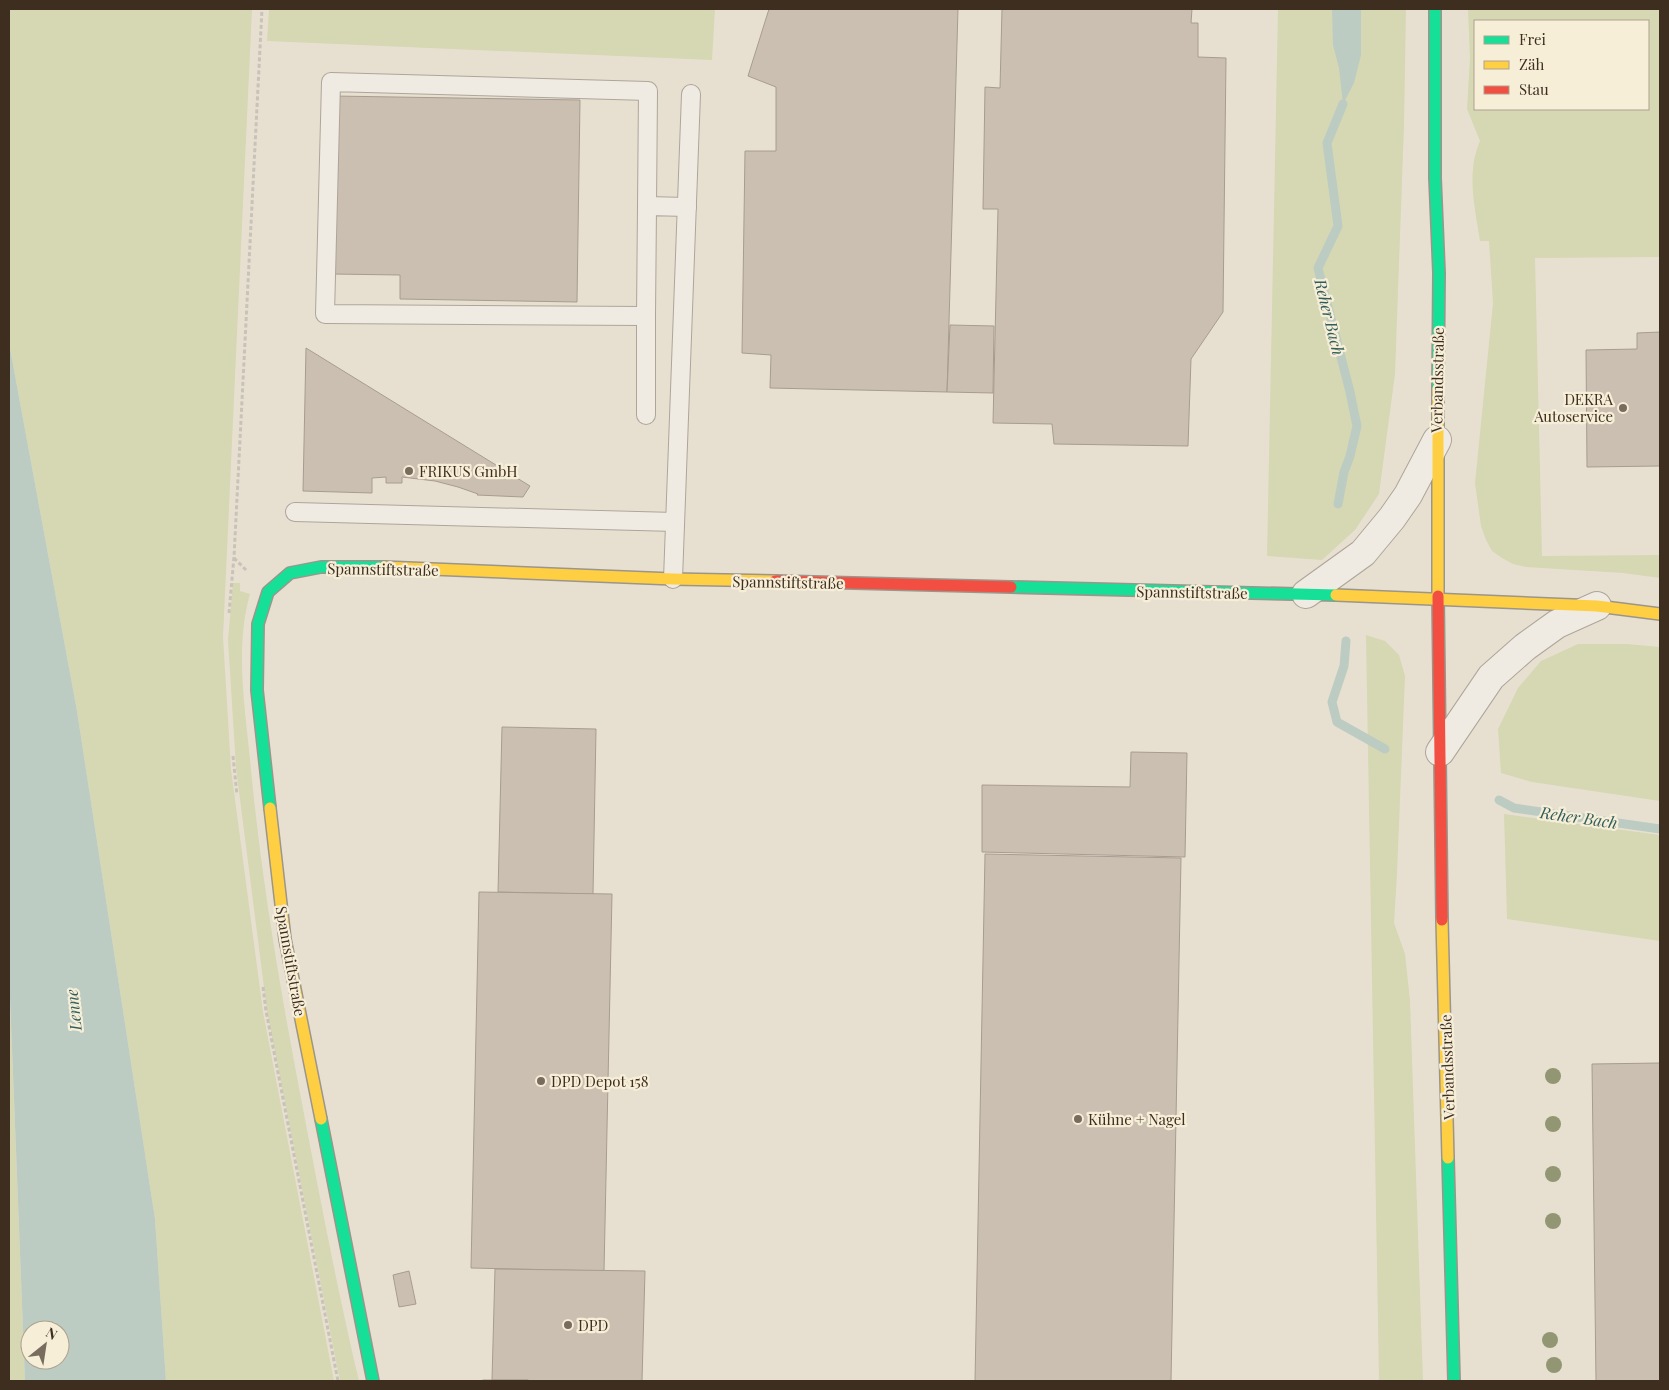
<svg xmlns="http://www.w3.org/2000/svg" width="1669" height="1390" viewBox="0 0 1669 1390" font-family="'Playfair Display',serif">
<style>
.green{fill:#d6d7b3;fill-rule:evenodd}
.water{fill:#bcccc2;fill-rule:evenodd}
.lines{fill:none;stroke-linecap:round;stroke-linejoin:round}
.stream{stroke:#bcccc2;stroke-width:9}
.building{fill:#cbbfb2;stroke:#a89c90}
.lane-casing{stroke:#ada599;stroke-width:20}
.street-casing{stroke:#ada599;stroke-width:30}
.fast-casing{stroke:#9c958a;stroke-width:14}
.slow-casing{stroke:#9c958a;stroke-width:14}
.jam-casing{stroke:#9c958a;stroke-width:14}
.path{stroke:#c8c2b9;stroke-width:3;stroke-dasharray:4 2.5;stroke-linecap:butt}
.lane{stroke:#efebe3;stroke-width:18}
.street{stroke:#efebe3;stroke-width:28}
.fast{stroke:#16e098;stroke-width:11}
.slow{stroke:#ffcf43;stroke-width:11}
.jam{stroke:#f24e42;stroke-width:11}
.tree{fill:#929673}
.poi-dot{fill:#786c5e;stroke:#f7eed8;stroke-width:2}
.labels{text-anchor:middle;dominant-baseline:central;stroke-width:4.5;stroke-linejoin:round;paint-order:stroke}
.street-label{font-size:15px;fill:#3d2e20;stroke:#f7eed8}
.poi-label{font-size:15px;fill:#3d2e20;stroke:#f7eed8;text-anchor:start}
.water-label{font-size:16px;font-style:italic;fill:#2f5d5a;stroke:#f7eed8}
</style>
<rect width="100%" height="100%" fill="#e7e0d1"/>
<!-- green -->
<g class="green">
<polygon points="9,9 252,9 223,637 231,769 263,1012 334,1381 166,1381 155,1219 77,711 9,343"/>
<polygon points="269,9 715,9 712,60 267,41"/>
<polygon points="1278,9 1406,9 1404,126 1395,374 1379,494 1355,530 1322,560 1267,556"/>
<path d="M1468,9h192v248l-125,1 7,298 118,-1v23l-37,-5 -97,-6 -13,-3 -11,-6 -10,-7 -6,-11 -5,-14 -6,-43 18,-180 -4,-62h-9c-5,-33 -14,-68 0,-100l-13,-32 3,-51zM1475,21h173v88h-173z"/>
<path d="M233,583h7v8l10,3c-16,56 -4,119 1,176 11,115 31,230 53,344 17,89 34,179 55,267h-19l-73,-370 -31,-243 -8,-128z"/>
<polygon points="1366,635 1385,641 1399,655 1405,676 1397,874 1394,923 1405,954 1410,1000 1423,1381 1379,1381"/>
<polygon points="1578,644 1627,644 1660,647 1660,801 1532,782 1501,773 1498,729 1518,688 1541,661"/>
<polygon points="1504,814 1660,835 1660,941 1507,919"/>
<polygon points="9,973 9,977 25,1381 9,1381"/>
</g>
<!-- water -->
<g class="water">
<polygon points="1332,9 1361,9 1361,55 1354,83 1343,104 1339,68 1333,45"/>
<path d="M9,343l68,368 78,508 11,162h-141l-16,-409zM30,1330h30v30h-30z"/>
</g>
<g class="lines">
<!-- stream -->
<g class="stream">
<polyline points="1338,504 1344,472 1350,456 1357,426 1350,392 1318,268 1338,226 1327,143 1343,104"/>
<polyline points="1346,641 1344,666 1332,702 1337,722 1385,749"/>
<polyline points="1499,800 1514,808 1660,829"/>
</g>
</g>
<!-- building -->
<g class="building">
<polygon points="769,9 958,9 947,392 770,388 771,355 742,353 745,151 776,151 776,87 748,76"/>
<polygon points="1002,9 1192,9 1191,23 1198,23 1198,57 1226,58 1223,312 1191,359 1188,446 1054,444 1052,424 993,423 998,209 983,209 985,87 1000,88"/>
<polygon points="334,96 580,100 577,302 400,299 400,275 332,274"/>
<polygon points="950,325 994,326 993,393 947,392"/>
<polygon points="1660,332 1660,466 1587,467 1586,350 1637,349 1637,333"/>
<polygon points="306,348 530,486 523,497 477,495 478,494 458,487 435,481 402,477 402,483 386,483 386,477 372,478 372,493 303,491"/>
<polygon points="502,727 596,729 593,894 498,892"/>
<polygon points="1131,752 1187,753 1185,857 982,852 982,785 1130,787"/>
<polygon points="985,854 1181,858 1171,1381 975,1381"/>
<polygon points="479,892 612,894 604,1271 471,1268"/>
<polygon points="1660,1063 1660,1381 1596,1381 1592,1064"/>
<polygon points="495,1269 645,1271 642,1381 528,1381 528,1380 492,1380"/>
<polygon points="409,1271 416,1304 399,1307 393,1275"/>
<rect x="483" y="1380" width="45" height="1"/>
</g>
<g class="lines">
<defs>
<g id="lane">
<polyline points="647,206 646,316 325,314 331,82 648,91 647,206 687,207"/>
<polyline points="646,316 646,415"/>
<polyline points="295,512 675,522"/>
<polyline points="673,579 691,94"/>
</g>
<g id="street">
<polyline points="1306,594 1363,553 1392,518 1408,495 1437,440"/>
<polyline points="1440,752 1491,677 1525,647 1557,624 1597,606"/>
</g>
<g id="fast">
<polyline points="1435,9 1435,178 1439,273 1438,389"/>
<polyline points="1011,587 1336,595"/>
<polyline points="270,808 257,690 258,624 268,592 290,573 321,567 384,567"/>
<polyline points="321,1119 373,1381"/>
<polyline points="1448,1158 1454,1381"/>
</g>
<g id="slow">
<polyline points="384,567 673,579 775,581"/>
<polyline points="1336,595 1597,606 1660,614"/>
<polyline points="1438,596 1438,389"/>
<polyline points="270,808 285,939 321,1119"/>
<polyline points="1442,920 1448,1158"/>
</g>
<g id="jam">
<polyline points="775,581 1011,587"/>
<polyline points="1438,596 1442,920"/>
</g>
</defs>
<!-- lane casing -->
<use href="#lane" class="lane-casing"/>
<!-- street casing -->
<use href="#street" class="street-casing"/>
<!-- fast casing -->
<use href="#fast" class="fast-casing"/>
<!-- slow casing -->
<use href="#slow" class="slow-casing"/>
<!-- jam casing -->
<use href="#jam" class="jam-casing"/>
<!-- path -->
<g class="path">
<polyline points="234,558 247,571"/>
<polyline points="229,613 234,557 262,9"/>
<polyline points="233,756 237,795"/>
<polyline points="263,987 266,1011 338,1381"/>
</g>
<!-- lane -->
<use href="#lane" class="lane"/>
<!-- street -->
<use href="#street" class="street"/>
<!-- fast -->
<use href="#fast" class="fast"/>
<!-- slow -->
<use href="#slow" class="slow"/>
<!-- jam -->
<use href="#jam" class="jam"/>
</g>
<!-- trees -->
<g class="tree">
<circle cx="1553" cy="1076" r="8"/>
<circle cx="1553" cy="1124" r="8"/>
<circle cx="1553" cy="1174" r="8"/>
<circle cx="1553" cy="1221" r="8"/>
<circle cx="1550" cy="1340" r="8"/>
<circle cx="1554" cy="1365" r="8"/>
</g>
<!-- markers -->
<g class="poi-dot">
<circle cx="1623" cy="408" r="5"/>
<circle cx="409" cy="471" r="5"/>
<circle cx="541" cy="1081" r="5"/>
<circle cx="1078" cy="1119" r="5"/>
<circle cx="568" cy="1325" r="5"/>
</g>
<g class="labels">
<!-- street labels -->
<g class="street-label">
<text transform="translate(1437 380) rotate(-89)">Verbandsstraße</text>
<text transform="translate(383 569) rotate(1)">Spannstiftstraße</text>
<text transform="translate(788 582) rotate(1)">Spannstiftstraße</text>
<text transform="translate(1192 592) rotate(1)">Spannstiftstraße</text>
<text transform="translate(291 961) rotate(80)">Spannstiftstraße</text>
<text transform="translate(1447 1067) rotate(-92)">Verbandsstraße</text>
</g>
<!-- poi labels -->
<g class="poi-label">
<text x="1613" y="399" text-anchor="end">DEKRA<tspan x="1613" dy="17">Autoservice</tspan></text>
<text x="419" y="471">FRIKUS GmbH</text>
<text x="551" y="1081">DPD Depot 158</text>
<text x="1088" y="1119">Kühne + Nagel</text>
<text x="578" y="1325">DPD</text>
</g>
<!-- water labels -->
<g class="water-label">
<text transform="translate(1330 317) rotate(76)">Reher Bach</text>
<text transform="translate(1579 817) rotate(8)">Reher Bach</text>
<text transform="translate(73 1010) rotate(-96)">Lenne</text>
</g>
</g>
<!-- border -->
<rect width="1669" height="1390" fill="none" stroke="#3d2e20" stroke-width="20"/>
<!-- legend -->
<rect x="1474" y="20" width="175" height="90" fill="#f7eed8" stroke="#ada18e"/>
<rect x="1484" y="36" width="25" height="8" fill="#16e098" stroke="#ada18e"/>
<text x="1519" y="45" font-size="15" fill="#3d2e20">Frei</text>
<rect x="1484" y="61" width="25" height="8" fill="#ffcf43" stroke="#ada18e"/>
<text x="1519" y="70" font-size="15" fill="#3d2e20">Zäh</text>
<rect x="1484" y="86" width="25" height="8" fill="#f24e42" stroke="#ada18e"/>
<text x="1519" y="95" font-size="15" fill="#3d2e20">Stau</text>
<!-- north arrow -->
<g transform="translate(45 1345) rotate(30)"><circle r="24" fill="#f7eed8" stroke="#ada18e"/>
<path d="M0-4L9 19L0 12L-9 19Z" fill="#786c5e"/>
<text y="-8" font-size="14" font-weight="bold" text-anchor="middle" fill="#3d2e20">N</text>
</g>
</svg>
